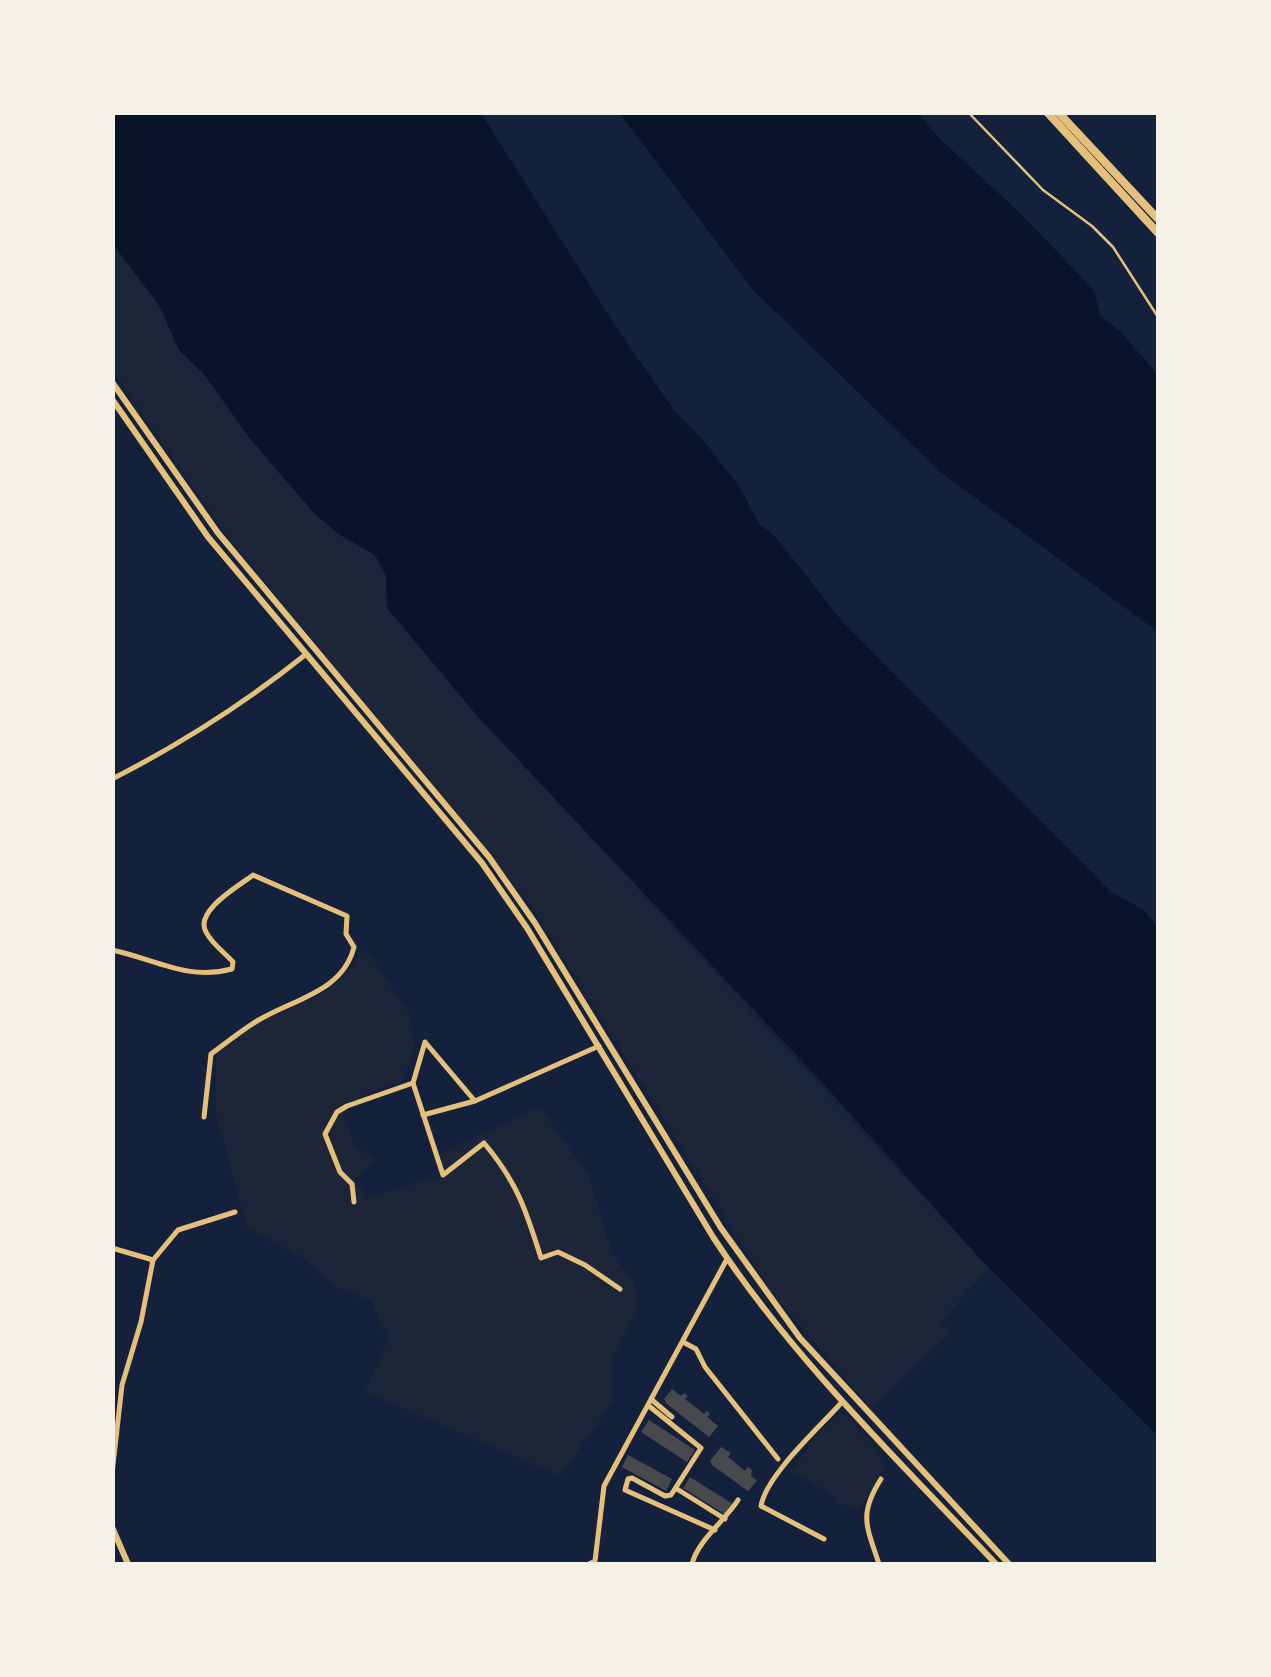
<svg xmlns="http://www.w3.org/2000/svg" width="1271" height="1677" viewBox="0 0 1271 1677" font-family="Ubuntu,sans-serif">
<style>
.green{fill:#1d2539}
.water{fill:#0b132b}
.building{fill:#48494c}
.lines{fill:none;stroke-linecap:round;stroke-linejoin:round}
.path{stroke:#e5c07b;stroke-width:2.5}
.minor{stroke:#e5c07b;stroke-width:5}
.secondary{stroke:#e5c07b;stroke-width:6}
.primary{stroke:#e5c07b;stroke-width:8}
</style>
<rect width="100%" height="100%" fill="#14213d"/>
<!-- green -->
<g class="green">
<polygon points="112,245 159,305 179,350 204,374 276,471 337,533 375,555 386,576 387,608 480,719 989,1268 941,1322 951,1332 871,1409 770,1290 529,903 224,532 113,371"/>
<path d="M361,951l8,3 40,59 6,35 -12,32 -62,25 13,41 22,13 -21,21 13,17 72,-21 -7,-19 107,-50 49,69 23,77 22,30 6,20 -28,57v42l-51,74 -196,-84 23,-53 -17,-38 -33,-13 -37,-31 -54,-30 -31,-113v-61c15,-10 29,-22 45,-31 41,-23 75,-25 100,-71z"/>
<polygon points="839,1414 846,1415 878,1450 886,1465 860,1509 836,1503 836,1498 793,1472 814,1438"/>
</g>
<!-- water -->
<g class="water">
<polygon points="113,112 481,113 618,330 674,410 705,442 741,489 759,524 776,537 841,620 1111,892 1144,910 1158,928 1158,1436 984,1263 819,1079 480,719 387,608 386,576 375,555 337,533 314,513 248,436 204,374 179,350 159,305 113,244"/>
<polygon points="619,113 918,113 937,136 1020,213 1094,290 1100,315 1122,333 1158,375 1158,632 939,471 753,290"/>
</g>
<!-- building -->
<g class="building">
<polygon points="672,1389 681,1396 684,1393 688,1396 685,1399 704,1414 707,1411 710,1414 707,1417 718,1426 709,1437 667,1404 664,1399"/>
<polygon points="649,1420 695,1450 687,1462 641,1432"/>
<polygon points="721,1447 731,1453 728,1457 745,1471 748,1467 752,1470 751,1476 757,1481 748,1491 712,1465 710,1461"/>
<polygon points="628,1455 672,1479 666,1491 622,1467"/>
<polygon points="690,1477 733,1504 726,1515 683,1488"/>
</g>
<g class="lines">
<!-- path -->
<polyline class="path" points="968,112 1043,190 1092,226 1113,247 1158,317"/>
<!-- minor -->
<g class="minor">
<path d="M112,779c69,-35 133,-76 193,-124"/>
<path d="M112,950c43,9 75,31 120,19l1,-7c-8,-9 -21,-18 -27,-30 -12,-21 33,-46 47,-57l94,41 -1,18 8,13c-11,45 -61,52 -97,74 -16,10 -31,22 -46,33l-7,63"/>
<polyline points="413,1083 425,1042 474,1100"/>
<polyline points="423,1115 475,1101 599,1046"/>
<path d="M354,1202l-2,-18 -12,-12 -15,-38 12,-22 10,-6 66,-23 30,92 41,-32c33,39 42,67 57,115l17,-6 27,13 35,24"/>
<polyline points="112,1248 153,1260"/>
<polyline points="683,1342 696,1349 705,1367 778,1459"/>
<polyline points="652,1400 672,1417"/>
<polyline points="649,1406 701,1448 671,1495 665,1496 632,1478 628,1479 625,1490 715,1530"/>
<polyline points="112,1474 122,1385 141,1322 153,1260 178,1230 235,1212"/>
<polyline points="677,1489 725,1519"/>
<path d="M824,1539l-63,-33c5,-31 60,-80 81,-104"/>
<polyline points="589,1564 595,1561 604,1486 727,1259"/>
<path d="M692,1564c6,-24 33,-43 46,-64"/>
<path d="M879,1564c-12,-37 -21,-49 2,-85"/>
</g>
<!-- secondary -->
<g class="secondary">
<polyline points="112,382 218,533 489,857 535,923 721,1228 800,1338 1009,1564"/>
<path d="M112,399l96,138 274,326 45,65 186,309c79,121 184,222 283,327"/>
<polyline points="112,1527 128,1564"/>
</g>
<!-- primary -->
<g class="primary">
<polyline points="1047,112 1158,233"/>
<polyline points="1058,112 1158,219"/>
</g>
</g>
<!-- border -->
<rect width="1271" height="1677" fill="none" stroke="#f6f1e7" stroke-width="230"/>
</svg>
